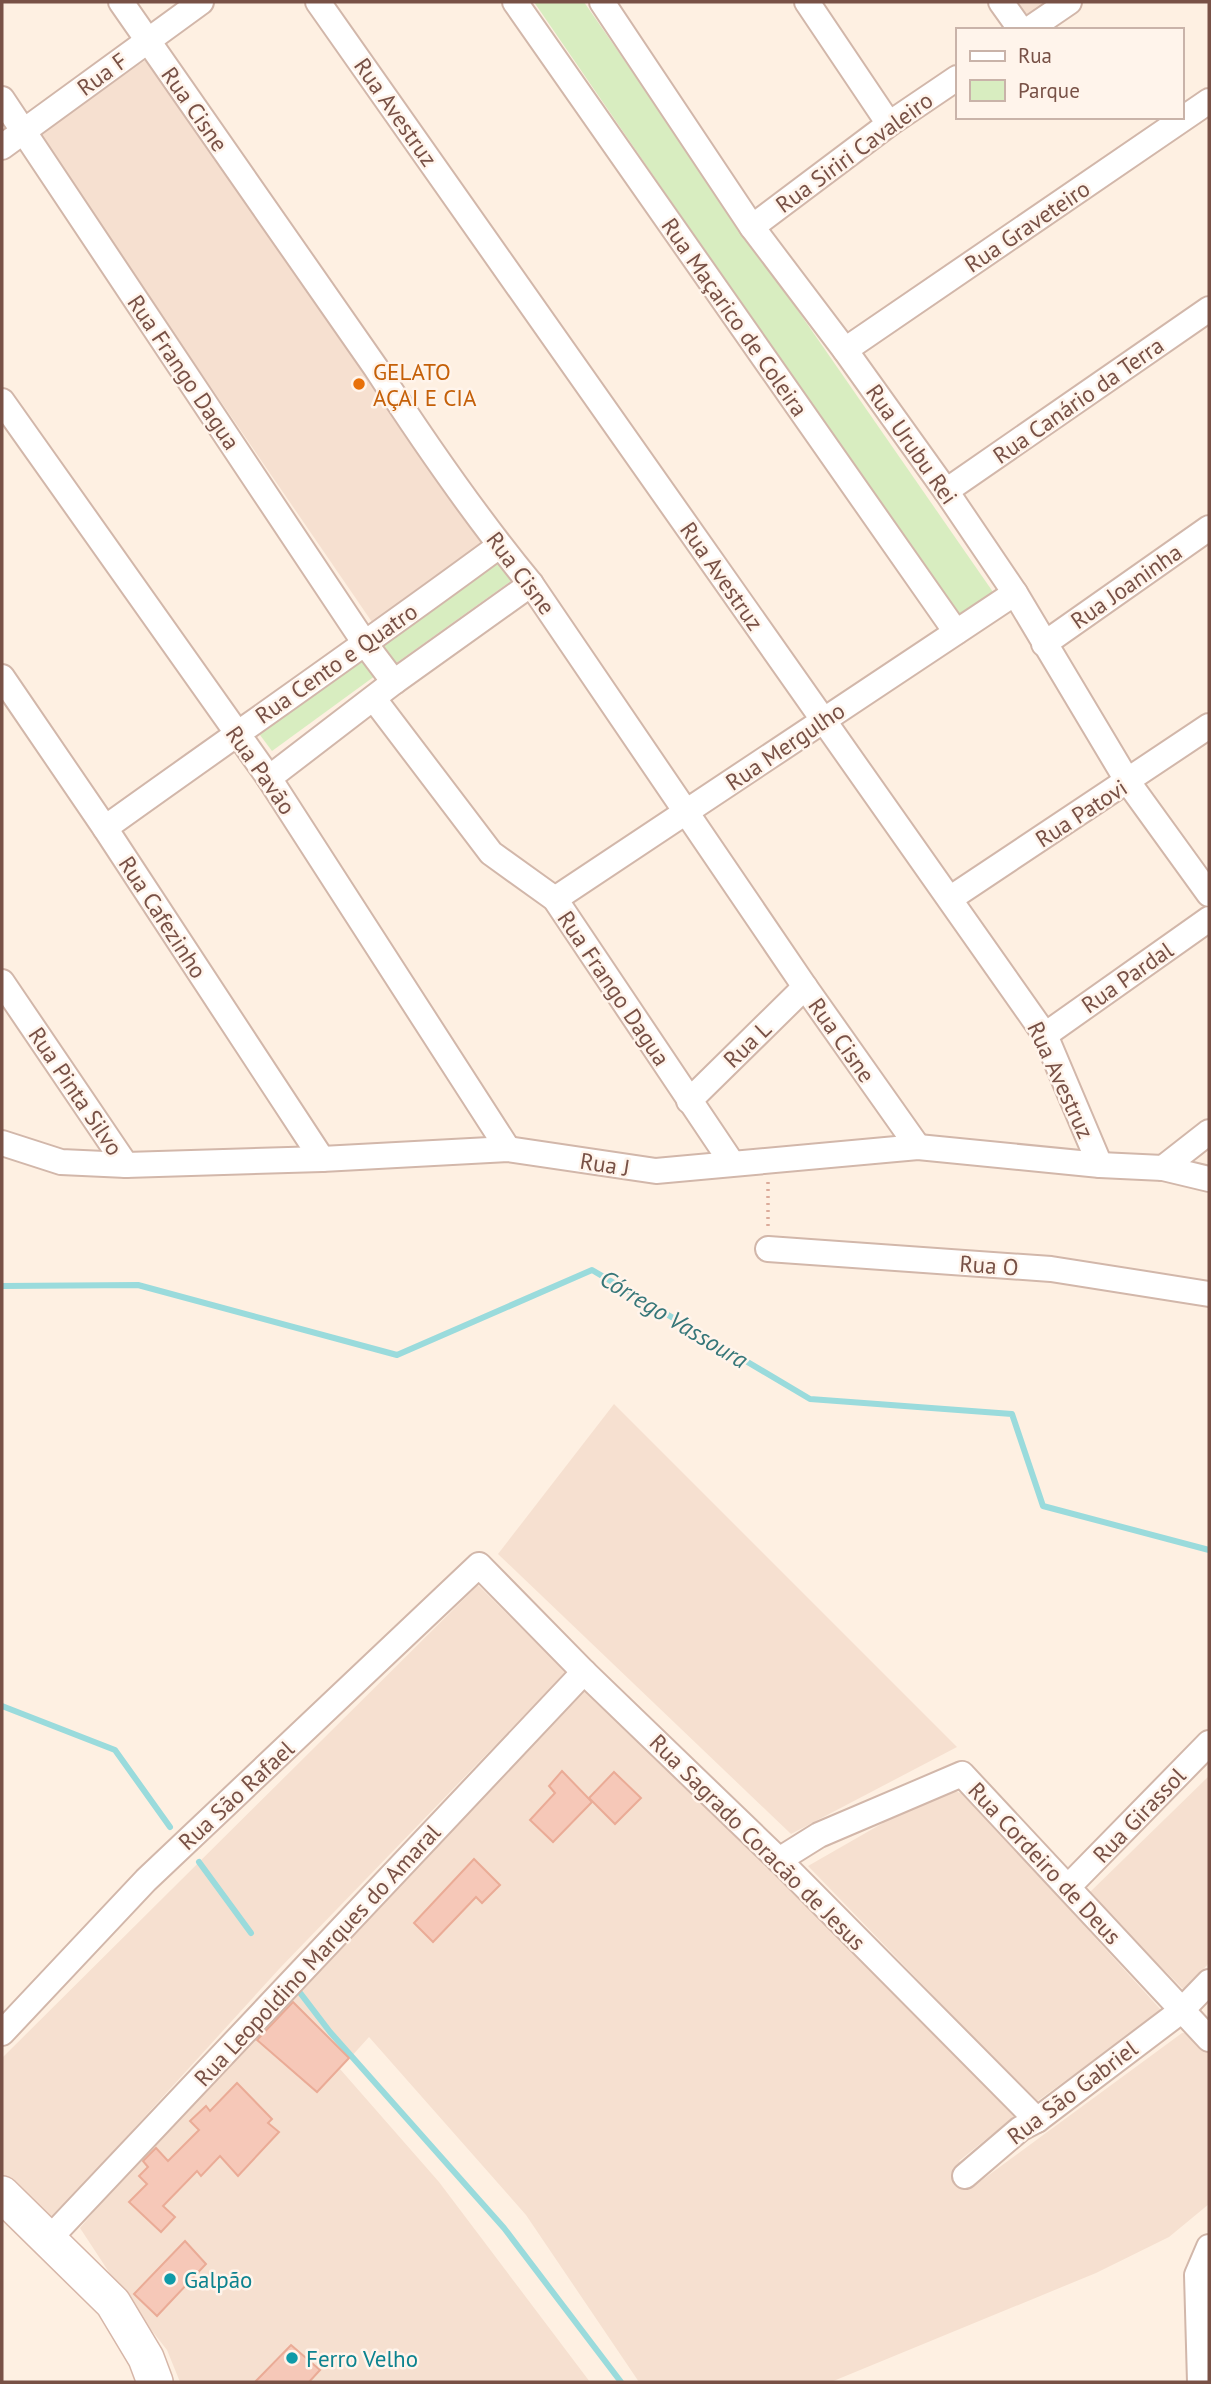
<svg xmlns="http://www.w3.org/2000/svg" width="1211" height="2384" viewBox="0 0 1211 2384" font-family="'PT Sans',sans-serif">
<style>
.residential{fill:#f6e0d0}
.green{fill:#d8edc0}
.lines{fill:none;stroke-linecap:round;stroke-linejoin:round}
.stream{stroke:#9adbdc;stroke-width:6}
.building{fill:#f6c8b8;stroke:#eaab96;stroke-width:2}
.street-casing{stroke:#d2b7aa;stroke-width:28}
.secondary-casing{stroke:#d6b6a8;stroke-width:38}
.path{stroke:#dbab9a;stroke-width:3.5;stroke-dasharray:2 5;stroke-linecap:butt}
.street{stroke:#fff;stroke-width:24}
.secondary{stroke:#fff;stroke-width:35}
.food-dot{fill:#e8710a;stroke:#fff4eb;stroke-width:2.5}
.culture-dot{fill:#0f9aa8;stroke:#fff4eb;stroke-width:2.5}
.labels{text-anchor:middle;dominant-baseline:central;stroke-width:5;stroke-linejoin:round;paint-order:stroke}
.street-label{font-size:23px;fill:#785146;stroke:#fff4eb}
.food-label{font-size:23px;fill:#c56008;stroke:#fff4eb;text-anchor:start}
.culture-label{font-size:23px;fill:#0d838f;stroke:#fff4eb;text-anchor:start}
.water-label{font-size:24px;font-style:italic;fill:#367678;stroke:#fff4eb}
</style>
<rect width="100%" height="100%" fill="#fef0e2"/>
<!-- residential -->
<g class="residential">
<polygon points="1017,2 1052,2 1029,17"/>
<polygon points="150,57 484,543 372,622 38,135"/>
<polygon points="614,1404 957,1747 791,1834 498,1554"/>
<polygon points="478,1585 566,1672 280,1968 49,2222 2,2180 2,2058"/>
<polygon points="584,1690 818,1912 1021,2111 959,2161 978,2183 1182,2033 1192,2033 1209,2051 1209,2204 1169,2237 1096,2273 831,2382 639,2382 526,2215 369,2037 340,2069 439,2182 590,2382 180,2382 167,2350 124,2295 80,2228 140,2157"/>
<polygon points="1209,1776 1209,1963 1184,1990 1088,1894"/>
<polygon points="944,1788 964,1794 1162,2011 1036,2102 808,1866"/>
</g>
<!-- green -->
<g class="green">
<polygon points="534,2 584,2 993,592 956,616"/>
<polygon points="500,559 514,579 388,669 374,649"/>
<polygon points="365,653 379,673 272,751 257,731"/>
</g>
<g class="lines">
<!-- stream -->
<g class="stream">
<polyline points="2,1286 138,1285 397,1355 592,1270 810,1399 1012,1414 1043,1506 1209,1550"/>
<polyline points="2,1706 115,1750 170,1827"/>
<polyline points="199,1862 251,1933"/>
<polyline points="301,1994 330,2032 504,2228 621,2382"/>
</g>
</g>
<!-- building -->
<g class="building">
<polygon points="562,1771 592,1802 553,1842 530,1820 555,1793 549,1786"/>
<polygon points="614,1772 641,1798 615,1824 589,1798"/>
<polygon points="474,1859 500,1885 482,1903 476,1897 433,1942 414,1923"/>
<polygon points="293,2002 349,2058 317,2092 257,2040"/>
<polygon points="237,2083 272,2119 268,2123 279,2132 238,2176 220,2156 201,2176 197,2171 163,2206 175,2217 161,2232 129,2202 147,2184 139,2176 148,2167 143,2161 156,2148 168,2161 199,2130 190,2121 206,2106 210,2111"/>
<polygon points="185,2241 206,2264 157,2316 134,2294"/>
<polygon points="291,2345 320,2370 309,2382 255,2382"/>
</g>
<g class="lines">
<defs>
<g id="street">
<path d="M121,2l255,366c48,74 99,148 155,216l274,403 113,160"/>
<polyline points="318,2 1045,1035 1100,1165"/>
<polyline points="515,2 956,632"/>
<polyline points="602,2 752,227 845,350 946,491 1015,593 1128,782 1209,894"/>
<polyline points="807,2 889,124"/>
<polyline points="1001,2 1021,30"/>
<polyline points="1028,30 1069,2"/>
<polyline points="2,99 366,645 394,682"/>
<polyline points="2,147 201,2"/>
<polyline points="752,227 889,124 957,78"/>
<polyline points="845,350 1209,101"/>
<polyline points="2,401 269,778 508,1149"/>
<polyline points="946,491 1209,309"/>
<polyline points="1044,644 1209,528"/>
<polyline points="2,677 105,828 322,1159"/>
<polyline points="374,699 491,853 555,899 732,1163"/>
<polyline points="269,778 394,682 531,584"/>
<path d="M105,828c131,-94 264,-186 394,-282"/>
<polyline points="951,898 1209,726"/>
<polyline points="555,899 1015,593"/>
<polyline points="2,982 126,1165"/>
<polyline points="1045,1035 1209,919"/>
<polyline points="689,1101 805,987"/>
<polyline points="2,1143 61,1162 126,1165 322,1159 508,1149 656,1171 918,1147 1100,1165 1163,1168 1209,1179"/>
<polyline points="1163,1168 1209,1132"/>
<polyline points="768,1249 1051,1269 1209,1294"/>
<polyline points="779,1860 819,1835 962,1774 1209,2039"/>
<polyline points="1069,1886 1209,1743"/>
<polyline points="2,2033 146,1880 479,1565 584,1672 779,1860 1037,2120"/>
<polyline points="965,2176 1020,2129 1037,2120 1181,2011 1209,1982"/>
<polyline points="49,2239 584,1672"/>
<polyline points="1200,2382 1197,2275 1209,2247"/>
</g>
<polyline id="secondary" points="2,2194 113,2303 146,2358 155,2382"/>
</defs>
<!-- street casing -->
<use href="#street" class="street-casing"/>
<!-- secondary casing -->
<use href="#secondary" class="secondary-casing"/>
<!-- path -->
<polyline class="path" points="768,1182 768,1226"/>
<!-- street -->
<use href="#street" class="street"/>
<!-- secondary -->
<use href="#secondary" class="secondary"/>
</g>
<!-- markers -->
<circle class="food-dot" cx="359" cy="384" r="7"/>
<g class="culture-dot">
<circle cx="170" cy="2279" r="7"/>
<circle cx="292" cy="2358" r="7"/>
</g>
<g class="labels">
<!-- street labels -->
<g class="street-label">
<text transform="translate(102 74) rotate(-36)">Rua F</text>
<text transform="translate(195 109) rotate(55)">Rua Cisne</text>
<text transform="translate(396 112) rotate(55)">Rua Avestruz</text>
<text transform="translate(854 152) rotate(-36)">Rua Siriri Cavaleiro</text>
<text transform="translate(1027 226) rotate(-34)">Rua Graveteiro</text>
<text transform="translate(735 317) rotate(55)">Rua Maçarico de Coleira</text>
<text transform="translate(184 372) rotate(56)">Rua Frango Dagua</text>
<text transform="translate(1078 400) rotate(-35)">Rua Canário da Terra</text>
<text transform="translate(912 444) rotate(55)">Rua Urubu Rei</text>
<text transform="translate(521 573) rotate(53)">Rua Cisne</text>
<text transform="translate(722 576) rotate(55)">Rua Avestruz</text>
<text transform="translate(1126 586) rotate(-35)">Rua Joaninha</text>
<text transform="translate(336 663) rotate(-35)">Rua Cento e Quatro</text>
<text transform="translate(785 746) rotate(-34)">Rua Mergulho</text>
<text transform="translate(261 770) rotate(55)">Rua Pavão</text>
<text transform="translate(1081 813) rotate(-33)">Rua Patovi</text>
<text transform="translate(163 917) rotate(57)">Rua Cafezinho</text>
<text transform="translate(1127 977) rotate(-35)">Rua Pardal</text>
<text transform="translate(614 988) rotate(56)">Rua Frango Dagua</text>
<text transform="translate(842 1040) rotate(55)">Rua Cisne</text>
<text transform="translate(747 1044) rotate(-44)">Rua L</text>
<text transform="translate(1061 1080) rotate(65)">Rua Avestruz</text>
<text transform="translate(76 1091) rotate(56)">Rua Pinta Silvo</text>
<text transform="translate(605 1164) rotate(9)">Rua J</text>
<text transform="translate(989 1265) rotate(4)">Rua O</text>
<text transform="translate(236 1795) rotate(-43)">Rua São Rafael</text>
<text transform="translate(1139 1815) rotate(-46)">Rua Girassol</text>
<text transform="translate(758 1842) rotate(45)">Rua Sagrado Coracão de Jesus</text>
<text transform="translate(1045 1863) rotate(47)">Rua Cordeiro de Deus</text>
<text transform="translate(317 1955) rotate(-47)">Rua Leopoldino Marques do Amaral</text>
<text transform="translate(1072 2092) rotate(-37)">Rua São Gabriel</text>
</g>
<!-- food labels -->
<g class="food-label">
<text x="373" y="371">GELATO<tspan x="373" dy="26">AÇAI E CIA</tspan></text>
</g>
<!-- culture labels -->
<g class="culture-label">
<text x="184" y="2279">Galpão</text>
<text x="306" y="2358">Ferro Velho</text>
</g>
<!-- water labels -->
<g class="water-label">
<text transform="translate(674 1319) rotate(31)">Córrego Vassoura</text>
</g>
</g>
<!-- border -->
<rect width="1211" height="2384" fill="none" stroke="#785146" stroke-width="7"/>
<!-- legend -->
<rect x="956" y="28" width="228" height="91" fill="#fff4eb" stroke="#c9b3a9" stroke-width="2"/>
<rect x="970" y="51" width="35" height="10" fill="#ffffff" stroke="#c9b3a9" stroke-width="2"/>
<text x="1018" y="63" font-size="21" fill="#785146">Rua</text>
<rect x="970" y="80" width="35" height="21" fill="#d8edc0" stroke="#c9b3a9" stroke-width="2"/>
<text x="1018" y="98" font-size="21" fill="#785146">Parque</text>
</svg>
